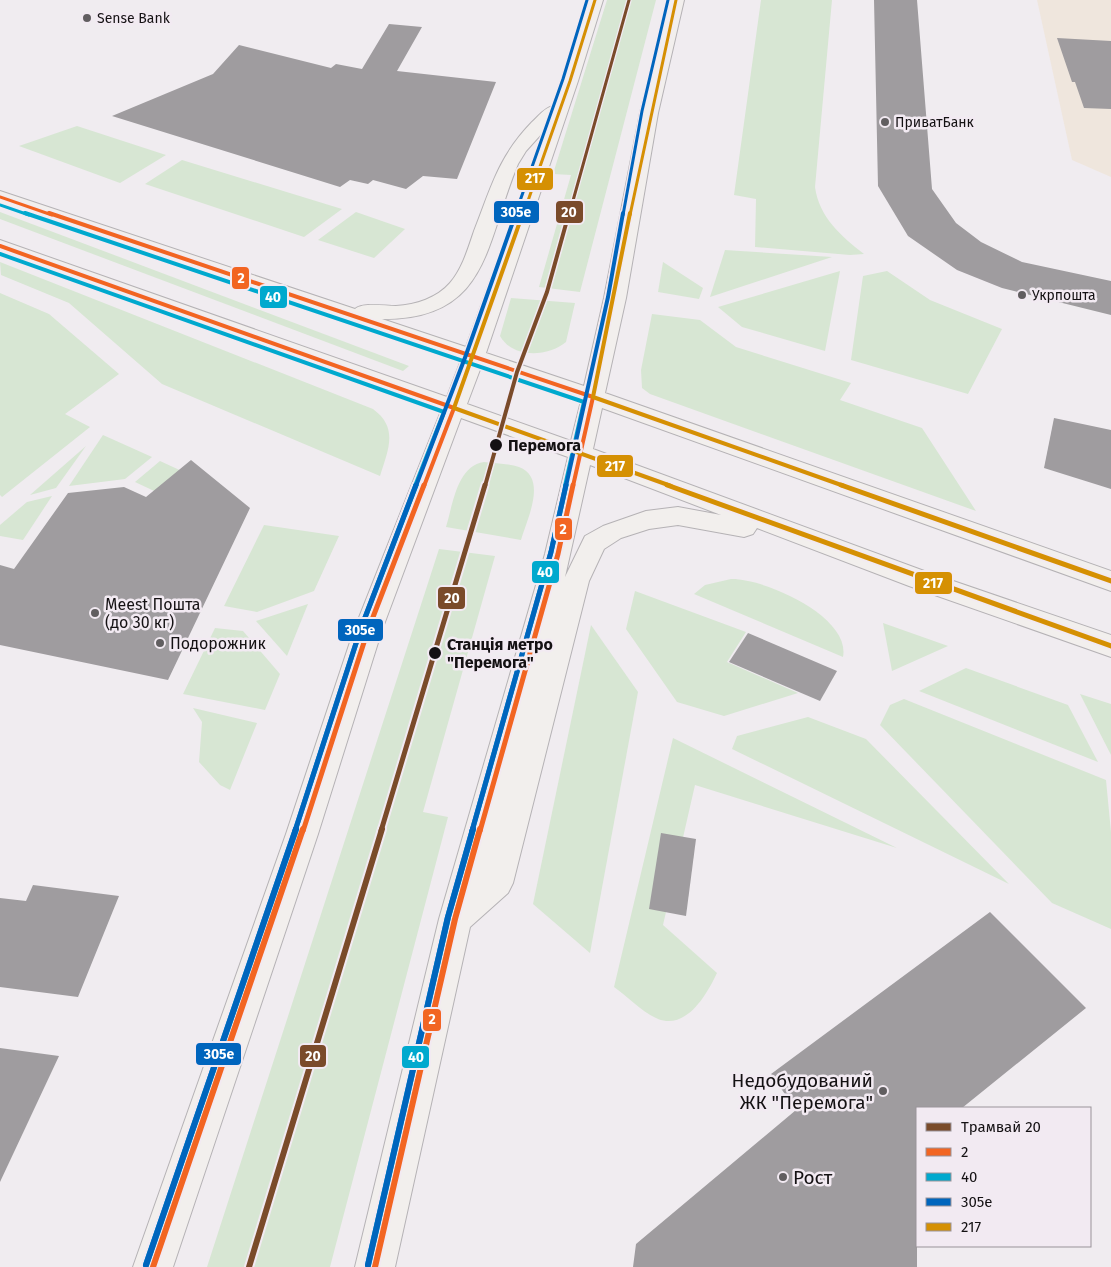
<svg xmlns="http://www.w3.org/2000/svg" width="1111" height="1267" viewBox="0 0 1111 1267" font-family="'Fira Sans',sans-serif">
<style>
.education{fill:#efe6dd}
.green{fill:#d7e6d3}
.building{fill:#9f9c9f}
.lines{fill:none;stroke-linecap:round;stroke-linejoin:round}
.secondary-casing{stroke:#b5b2b5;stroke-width:2}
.secondary{fill:#f2efed;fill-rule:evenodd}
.bus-1-far3-casing{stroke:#f2eaf2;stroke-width:5.5}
.bus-1-far2-casing{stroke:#f2eaf2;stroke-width:7}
.bus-1-far1-casing{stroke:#f2eaf2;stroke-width:9}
.bus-1-casing{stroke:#f2eaf2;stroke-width:10}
.bus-2-far3-casing{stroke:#f2eaf2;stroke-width:5.5}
.bus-2-far2-casing{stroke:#f2eaf2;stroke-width:7}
.bus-2-far1-casing{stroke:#f2eaf2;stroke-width:9}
.bus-2-casing{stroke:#f2eaf2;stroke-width:10}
.bus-3-far3-casing{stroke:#f2eaf2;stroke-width:5.5}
.bus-3-far2-casing{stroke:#f2eaf2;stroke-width:7}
.bus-3-far1-casing{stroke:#f2eaf2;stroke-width:9}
.bus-3-casing{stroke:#f2eaf2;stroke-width:10}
.bus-4-far2-casing{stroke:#f2eaf2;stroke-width:5.5}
.bus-4-far1-casing{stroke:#f2eaf2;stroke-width:7}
.bus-4-casing{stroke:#f2eaf2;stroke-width:9}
.bus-1-far3{stroke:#f26522;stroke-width:3}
.bus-1-far2{stroke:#f26522;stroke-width:4}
.bus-1-far1{stroke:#f26522;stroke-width:5}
.bus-1{stroke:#f26522;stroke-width:6}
.bus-2-far3{stroke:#00a9ce;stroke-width:3}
.bus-2-far2{stroke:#00a9ce;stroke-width:4}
.bus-2-far1{stroke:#00a9ce;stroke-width:5}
.bus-2{stroke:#00a9ce;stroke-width:6}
.bus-3-far3{stroke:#0065bd;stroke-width:3}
.bus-3-far2{stroke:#0065bd;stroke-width:4}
.bus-3-far1{stroke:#0065bd;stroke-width:5}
.bus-3{stroke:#0065bd;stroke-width:6}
.bus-4-far2{stroke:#d59003;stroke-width:3}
.bus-4-far1{stroke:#d59003;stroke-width:4}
.bus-4{stroke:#d59003;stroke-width:5}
.tram-1-far3-casing{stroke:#f2eaf2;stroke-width:5.5}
.tram-1-far2-casing{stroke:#f2eaf2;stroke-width:7}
.tram-1-far1-casing{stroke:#f2eaf2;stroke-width:9}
.tram-1-casing{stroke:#f2eaf2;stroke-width:10}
.tram-1-far3{stroke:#7a4b2a;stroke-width:3}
.tram-1-far2{stroke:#7a4b2a;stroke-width:4}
.tram-1-far1{stroke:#7a4b2a;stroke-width:5}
.tram-1{stroke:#7a4b2a;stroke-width:6}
.poi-dot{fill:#615e60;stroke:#f2eaf2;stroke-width:2}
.stop-dot{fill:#141113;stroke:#f2eaf2;stroke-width:2}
.labels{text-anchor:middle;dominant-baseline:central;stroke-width:5;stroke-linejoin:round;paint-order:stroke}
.far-poi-label{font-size:14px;fill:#141113;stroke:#f2eaf2;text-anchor:start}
.stop-label{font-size:16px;font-weight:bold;fill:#141113;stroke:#f2eaf2;text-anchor:start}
.poi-label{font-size:16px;fill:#141113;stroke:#f2eaf2;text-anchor:start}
.near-poi-label{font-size:19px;fill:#141113;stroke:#f2eaf2;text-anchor:end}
.line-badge{stroke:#f2eaf2;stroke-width:2}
.badge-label{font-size:14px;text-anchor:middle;font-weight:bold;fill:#fff}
</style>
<rect width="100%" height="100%" fill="#f0ecf0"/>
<!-- education -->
<polygon class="education" points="1037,0 1111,0 1111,177 1072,160"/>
<!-- green -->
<g class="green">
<polygon points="607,0 656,0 580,292 539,287 571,175 553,174"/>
<path d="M761,0h71l-17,187c4,30 26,49 49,67l-14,1 -95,-8 1,-48 -22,-4z"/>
<polygon points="77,126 166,155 120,183 19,146"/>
<polygon points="182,160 342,209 304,237 145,184"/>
<polygon points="0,212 409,366 403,371 0,219"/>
<polygon points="356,212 405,229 374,258 318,240"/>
<polygon points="725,250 832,257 710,297"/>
<path d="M0,262l373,147c26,19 15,41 7,67l-218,-92 -93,-81 -68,-28z"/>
<polygon points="663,262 703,288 699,299 658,292"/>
<polygon points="840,271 825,351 742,327 718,307"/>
<polygon points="887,271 930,300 1002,329 968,394 851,360 863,276"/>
<polygon points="0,293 49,314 119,374 65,414 90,427 2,497 0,495"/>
<path d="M511,298l64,5 -9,39c-18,15 -53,17 -66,-6z"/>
<polygon points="652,314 700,320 736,347 851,383 840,400 922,428 976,511 650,394 642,388 641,370"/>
<polygon points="103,435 152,457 125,479 69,486"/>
<polygon points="86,446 56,488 30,495"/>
<polygon points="160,461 199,479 184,505 135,482"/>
<path d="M484,462c11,2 25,1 35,5 29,11 8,52 2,73l-75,-13c7,-23 11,-61 38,-65z"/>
<polygon points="52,496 23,540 0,536 0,525 27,502"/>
<polygon points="264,525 339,536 314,591 257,612 224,606"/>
<polygon points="439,549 495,556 423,812 448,817 330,1267 207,1267"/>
<path d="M731,579c32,-1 120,37 112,78l-149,-63 11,-9z"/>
<polygon points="635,591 746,632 727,662 798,693 724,716 677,702 626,629"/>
<polygon points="308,604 287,656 256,621"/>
<polygon points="883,623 948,646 892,671"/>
<polygon points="591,625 638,692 590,953 533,904"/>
<polygon points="215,628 243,631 280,674 265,710 183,694"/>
<polygon points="966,668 1068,705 1098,762 919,691"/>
<polygon points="1080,694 1111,704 1111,755"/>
<polygon points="904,699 1106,780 1111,832 1111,929 1052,903 880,725 890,705"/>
<polygon points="193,708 257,723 230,790 220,785 199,762 202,722"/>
<polygon points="808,717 866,739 1009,884 732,749 737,736"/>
<path d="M673,738l224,110 -202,-63 -32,140 54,48c-10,21 -30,57 -59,46 -16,-7 -30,-22 -44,-32z"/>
</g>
<!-- building -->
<g class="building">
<polygon points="874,0 917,0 932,189 956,223 981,242 1022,262 1111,281 1111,315 1002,288 957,270 908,236 878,186"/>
<polygon points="389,24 422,27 397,71 496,82 457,179 423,176 406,189 373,180 368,184 350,180 340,187 112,116 213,74 239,45 331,68 336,64 362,69"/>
<polygon points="1057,38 1111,41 1111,109 1084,108 1075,82 1072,82"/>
<polygon points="1054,418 1111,430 1111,489 1044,468"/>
<polygon points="191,460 250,508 168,680 0,645 0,565 14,569 68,493 124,487 146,497"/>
<polygon points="748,633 837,671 820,701 729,662"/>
<polygon points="661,833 696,839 686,916 649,909"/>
<polygon points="33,885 119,896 78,997 0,987 0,898 26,901"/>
<polygon points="990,912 1086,1008 962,1108 917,1108 917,1267 633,1267 636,1244 796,1110 771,1074"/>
<polygon points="0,1048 59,1056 0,1182"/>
</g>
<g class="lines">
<defs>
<path id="secondary" d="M587,0h16l-25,81 -92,272 98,33 20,-88 36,-185 28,-113h16l-26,113 -32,185 -21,95 506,178v20l-509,-183 -9,41 334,123 184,63v22l-202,-71 -152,-58 -4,6 -9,3 -66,-12 -29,4 -28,9 -17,11 -15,32 -76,302 -5,10 -38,34 -75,340h-40l84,-348 106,-365 23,-97 -107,-39 -79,212 -64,204 -145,433h-40l153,-433 68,-204 87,-219 -441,-158v-13l447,157 14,-37 -461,-157v-12l355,118c9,-7 29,-3 41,-3 20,-1 41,-8 54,-23 12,-14 18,-34 24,-52 17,-43 24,-74 58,-109 7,-6 12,-14 21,-16zM544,131l-78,216 -84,-28c108,1 103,-77 136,-155l8,-13zM481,367l100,34 -10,40 -104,-37zM590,465l131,50 -43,-8 -32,4 -43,15 -18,10 -20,41z"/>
</defs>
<!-- secondary casing -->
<use href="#secondary" class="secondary-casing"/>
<!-- secondary -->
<use href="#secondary" class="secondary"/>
<defs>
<polyline id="bus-1-far3" points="0,197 52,215"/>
<g id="bus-1-far2">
<polyline points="49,213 593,397 573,486"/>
<polyline points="0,246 454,408 424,486"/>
</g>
<g id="bus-1-far1">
<polyline points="303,831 368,630 424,485"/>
<polyline points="480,831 558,554 573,485"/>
</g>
<g id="bus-1">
<polyline points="153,1267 303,829"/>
<polyline points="375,1267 455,919 480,829"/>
</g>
<polyline id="bus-2-far3" points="0,205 29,215"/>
<g id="bus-2-far2">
<polyline points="25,213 584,402 565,486"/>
<polyline points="0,254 444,412 415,486"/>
</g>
<g id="bus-2-far1">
<polyline points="295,831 361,628 416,485"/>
<polyline points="472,831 551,552 566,485"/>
</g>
<g id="bus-2">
<polyline points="146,1265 296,829"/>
<polyline points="368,1265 448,917 473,829"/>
</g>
<g id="bus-3-far3">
<polyline points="515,215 563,79 587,0"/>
<polyline points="623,215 642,111 668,0"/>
</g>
<g id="bus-3-far2">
<polyline points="416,486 466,355 516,213"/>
<polyline points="566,486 608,297 623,213"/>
</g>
<g id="bus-3-far1">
<polyline points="295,831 361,628 416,485"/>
<polyline points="472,831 551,552 566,485"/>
</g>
<g id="bus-3">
<polyline points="146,1265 296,829"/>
<polyline points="368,1265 448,917 473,829"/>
</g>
<g id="bus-4-far2">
<polyline points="523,215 570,81 595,0"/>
<polyline points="630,215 676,0"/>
</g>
<g id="bus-4-far1">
<polyline points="523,213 454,408 671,486"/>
<polyline points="630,213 593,397 844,486"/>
</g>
<g id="bus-4">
<polyline points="667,485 1111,646"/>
<polyline points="841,485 1111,581"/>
</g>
</defs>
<!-- bus-1-far3 casing -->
<use href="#bus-1-far3" class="bus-1-far3-casing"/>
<!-- bus-1-far2 casing -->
<use href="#bus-1-far2" class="bus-1-far2-casing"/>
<!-- bus-1-far1 casing -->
<use href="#bus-1-far1" class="bus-1-far1-casing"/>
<!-- bus-1 casing -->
<use href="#bus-1" class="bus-1-casing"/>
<!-- bus-2-far3 casing -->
<use href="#bus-2-far3" class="bus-2-far3-casing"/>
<!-- bus-2-far2 casing -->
<use href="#bus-2-far2" class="bus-2-far2-casing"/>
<!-- bus-2-far1 casing -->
<use href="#bus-2-far1" class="bus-2-far1-casing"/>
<!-- bus-2 casing -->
<use href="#bus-2" class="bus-2-casing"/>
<!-- bus-3-far3 casing -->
<use href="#bus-3-far3" class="bus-3-far3-casing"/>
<!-- bus-3-far2 casing -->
<use href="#bus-3-far2" class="bus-3-far2-casing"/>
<!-- bus-3-far1 casing -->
<use href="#bus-3-far1" class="bus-3-far1-casing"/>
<!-- bus-3 casing -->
<use href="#bus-3" class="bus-3-casing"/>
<!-- bus-4-far2 casing -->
<use href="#bus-4-far2" class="bus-4-far2-casing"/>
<!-- bus-4-far1 casing -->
<use href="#bus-4-far1" class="bus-4-far1-casing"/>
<!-- bus-4 casing -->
<use href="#bus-4" class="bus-4-casing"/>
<!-- bus-1-far3 -->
<use href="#bus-1-far3" class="bus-1-far3"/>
<!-- bus-1-far2 -->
<use href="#bus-1-far2" class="bus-1-far2"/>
<!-- bus-1-far1 -->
<use href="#bus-1-far1" class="bus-1-far1"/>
<!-- bus-1 -->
<use href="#bus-1" class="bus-1"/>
<!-- bus-2-far3 -->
<use href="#bus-2-far3" class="bus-2-far3"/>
<!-- bus-2-far2 -->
<use href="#bus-2-far2" class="bus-2-far2"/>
<!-- bus-2-far1 -->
<use href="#bus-2-far1" class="bus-2-far1"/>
<!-- bus-2 -->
<use href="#bus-2" class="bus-2"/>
<!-- bus-3-far3 -->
<use href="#bus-3-far3" class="bus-3-far3"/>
<!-- bus-3-far2 -->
<use href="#bus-3-far2" class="bus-3-far2"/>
<!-- bus-3-far1 -->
<use href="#bus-3-far1" class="bus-3-far1"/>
<!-- bus-3 -->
<use href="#bus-3" class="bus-3"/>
<!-- bus-4-far2 -->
<use href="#bus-4-far2" class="bus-4-far2"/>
<!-- bus-4-far1 -->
<use href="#bus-4-far1" class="bus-4-far1"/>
<!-- bus-4 -->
<use href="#bus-4" class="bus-4"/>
<defs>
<polyline id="tram-1-far3" points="569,215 629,0"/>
<polyline id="tram-1-far2" points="485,486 517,372 547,292 569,213"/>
<polyline id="tram-1-far1" points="381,831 485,485"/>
<polyline id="tram-1" points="249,1267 382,829"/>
</defs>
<!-- tram-1-far3 casing -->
<use href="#tram-1-far3" class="tram-1-far3-casing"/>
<!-- tram-1-far2 casing -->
<use href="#tram-1-far2" class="tram-1-far2-casing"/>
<!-- tram-1-far1 casing -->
<use href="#tram-1-far1" class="tram-1-far1-casing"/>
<!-- tram-1 casing -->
<use href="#tram-1" class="tram-1-casing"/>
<!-- tram-1-far3 -->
<use href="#tram-1-far3" class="tram-1-far3"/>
<!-- tram-1-far2 -->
<use href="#tram-1-far2" class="tram-1-far2"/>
<!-- tram-1-far1 -->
<use href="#tram-1-far1" class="tram-1-far1"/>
<!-- tram-1 -->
<use href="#tram-1" class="tram-1"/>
</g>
<!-- markers -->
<g class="poi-dot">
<circle cx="87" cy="18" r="5"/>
<circle cx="885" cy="122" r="5"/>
<circle cx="1022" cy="295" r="5"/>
<circle cx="95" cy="613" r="5"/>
<circle cx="160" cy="643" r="5"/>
<circle cx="883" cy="1091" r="5"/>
<circle cx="783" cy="1177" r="5"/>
</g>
<g class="stop-dot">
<circle cx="496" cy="445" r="7"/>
<circle cx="435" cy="653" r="7"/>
</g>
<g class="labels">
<!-- far-poi labels -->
<g class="far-poi-label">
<text x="97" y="18">Sense Bank</text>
<text x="895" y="122">ПриватБанк</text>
<text x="1032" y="295">Укрпошта</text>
</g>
<!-- stop labels -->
<g class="stop-label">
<text x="508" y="445">Перемога</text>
<text x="447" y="644">Станція метро<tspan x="447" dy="18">"Перемога"</tspan></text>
</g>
<!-- poi labels -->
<g class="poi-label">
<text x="105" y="604">Meest Пошта<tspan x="105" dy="18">(до 30 кг)</tspan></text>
<text x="170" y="643">Подорожник</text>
</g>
<!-- near-poi labels -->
<g class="near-poi-label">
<text x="873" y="1080">Недобудований<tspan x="873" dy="22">ЖК "Перемога"</tspan></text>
<text x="793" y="1177" text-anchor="start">Рост</text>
</g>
</g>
<g class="line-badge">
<rect x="516" y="167" width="38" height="24" rx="5" fill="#d59003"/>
<rect x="493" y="200" width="47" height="24" rx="5" fill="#0065bd"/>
<rect x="555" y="200" width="29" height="24" rx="5" fill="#7a4b2a"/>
<rect x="231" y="266" width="19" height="24" rx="5" fill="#f26522"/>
<rect x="259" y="285" width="29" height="24" rx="5" fill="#00a9ce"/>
<rect x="596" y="454" width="38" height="24" rx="5" fill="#d59003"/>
<rect x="554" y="517" width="19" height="24" rx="5" fill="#f26522"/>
<rect x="531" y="560" width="29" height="24" rx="5" fill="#00a9ce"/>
<rect x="914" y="571" width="39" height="24" rx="5" fill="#d59003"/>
<rect x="437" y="586" width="29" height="24" rx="5" fill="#7a4b2a"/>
<rect x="337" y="618" width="47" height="24" rx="5" fill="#0065bd"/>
<rect x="422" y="1008" width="20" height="24" rx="5" fill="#f26522"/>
<rect x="195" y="1042" width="47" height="24" rx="5" fill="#0065bd"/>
<rect x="299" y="1044" width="28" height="24" rx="5" fill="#7a4b2a"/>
<rect x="401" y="1045" width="29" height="24" rx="5" fill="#00a9ce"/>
</g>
<g class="badge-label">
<text x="535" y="183">217</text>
<text x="516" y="217">305e</text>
<text x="569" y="217">20</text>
<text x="241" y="283">2</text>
<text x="273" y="302">40</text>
<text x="615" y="471">217</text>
<text x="563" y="534">2</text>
<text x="545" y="577">40</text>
<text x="933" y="588">217</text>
<text x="452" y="603">20</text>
<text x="360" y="635">305e</text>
<text x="432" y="1024">2</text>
<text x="219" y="1059">305e</text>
<text x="313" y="1061">20</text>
<text x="416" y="1062">40</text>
</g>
<!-- legend -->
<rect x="916" y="1107" width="175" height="140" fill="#f2eaf2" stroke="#999399"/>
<rect x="926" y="1123" width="25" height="8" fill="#7a4b2a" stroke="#999399"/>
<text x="961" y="1132" font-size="15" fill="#141113">Трамвай 20</text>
<rect x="926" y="1148" width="25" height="8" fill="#f26522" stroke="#999399"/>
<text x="961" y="1157" font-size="15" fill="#141113">2</text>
<rect x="926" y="1173" width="25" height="8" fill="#00a9ce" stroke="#999399"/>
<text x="961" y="1182" font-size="15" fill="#141113">40</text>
<rect x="926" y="1198" width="25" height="8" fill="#0065bd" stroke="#999399"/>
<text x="961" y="1207" font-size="15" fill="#141113">305e</text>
<rect x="926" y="1223" width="25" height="8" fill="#d59003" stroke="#999399"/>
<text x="961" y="1232" font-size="15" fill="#141113">217</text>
</svg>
